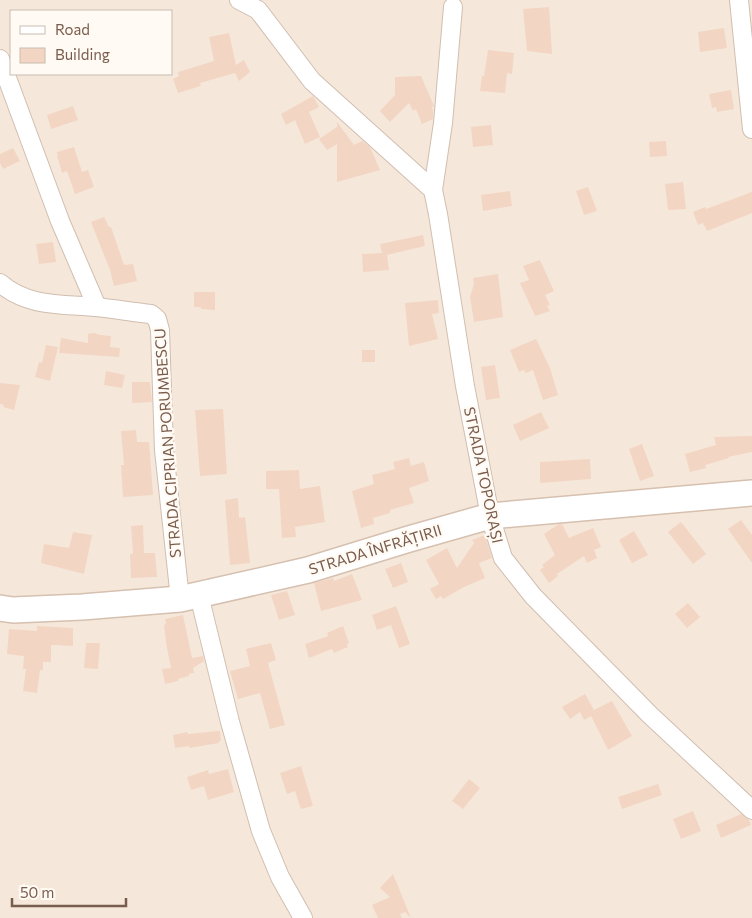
<svg xmlns="http://www.w3.org/2000/svg" width="752" height="918" viewBox="0 0 752 918" font-family="Commissioner,sans-serif">
<style>
.residential{fill:#f5e8da;fill-rule:evenodd}
.building{fill:#f3d5c3}
.lines{fill:none;stroke-linecap:round;stroke-linejoin:round}
.street-casing{stroke:#d1beb0;stroke-width:20}
.secondary-casing{stroke:#d6c0b0;stroke-width:28}
.street{stroke:#fff;stroke-width:18}
.secondary{stroke:#fff;stroke-width:25}
.labels{text-anchor:middle;dominant-baseline:central;stroke-width:4.5;stroke-linejoin:round;paint-order:stroke}
.street-label{font-size:15px;fill:#7a5c4d;stroke:#fffaf3}
</style>
<rect width="100%" height="100%" fill="#fdf6ec"/>
<!-- residential -->
<path class="residential" d="M0,0h752v918h-752zM11,11h160v63h-160z"/>
<!-- building -->
<g class="building">
<polygon points="549,7 552,54 527,51 523,9"/>
<polygon points="724,28 727,48 700,52 698,32"/>
<polygon points="229,33 236,65 244,60 250,72 239,81 235,73 200,83 201,86 178,93 173,79 179,76 178,72 214,61 209,37"/>
<polygon points="488,50 514,53 512,74 507,73 505,93 480,91 482,76 484,76"/>
<polygon points="421,76 434,106 432,107 433,111 433,119 422,124 416,109 413,111 409,103 390,122 380,111 395,95 395,77"/>
<polygon points="731,90 734,109 717,112 716,107 712,108 709,94"/>
<polygon points="313,96 319,107 309,112 320,137 305,144 295,120 286,125 281,114"/>
<polygon points="73,106 78,120 51,129 47,115"/>
<polygon points="337,122 354,145 362,141 370,147 380,170 337,182 337,144 327,150 319,139 337,127"/>
<polygon points="491,125 493,145 473,147 471,127"/>
<polygon points="666,141 667,156 650,157 649,142"/>
<polygon points="74,147 82,172 88,170 94,187 75,194 67,171 62,173 57,156 58,156 57,152"/>
<polygon points="13,148 20,161 3,169 0,163 0,154"/>
<polygon points="683,182 686,209 668,210 665,184"/>
<polygon points="588,187 597,211 584,215 576,191"/>
<polygon points="510,191 512,206 483,211 481,195"/>
<polygon points="752,192 752,213 707,231 703,223 698,225 693,212 705,207 706,209"/>
<polygon points="104,217 109,227 111,227 124,265 133,264 137,281 114,286 110,270 91,222"/>
<polygon points="423,235 425,246 387,255 389,270 363,272 362,254 382,253 380,244"/>
<polygon points="53,242 56,262 39,264 36,244"/>
<polygon points="540,260 554,291 545,295 550,305 547,306 550,311 535,316 520,283 529,280 523,266"/>
<polygon points="498,274 503,317 474,322 470,297 474,284 473,278"/>
<polygon points="194,292 215,292 215,310 201,309 201,307 194,307"/>
<polygon points="438,300 439,313 432,314 438,339 409,346 405,303"/>
<polygon points="94,333 100,335 111,336 110,347 120,348 119,357 59,353 61,338 88,343 88,334"/>
<polygon points="536,339 550,368 558,395 543,400 533,370 526,373 524,370 519,372 510,350"/>
<polygon points="46,345 58,347 50,381 35,377 39,362 42,363"/>
<rect x="362" y="350" width="13" height="12"/>
<polygon points="495,365 500,398 486,400 481,367"/>
<polygon points="106,371 125,375 122,388 104,385"/>
<polygon points="132,382 150,382 152,402 132,403"/>
<polygon points="0,383 20,385 14,410 3,407 4,405 0,404"/>
<polygon points="223,409 227,474 200,476 195,410"/>
<polygon points="541,412 549,428 520,441 513,425"/>
<polygon points="136,430 137,442 149,442 153,495 123,497 121,465 124,465 121,431"/>
<polygon points="752,436 752,452 728,457 729,458 705,465 706,468 690,472 685,454 716,445 714,437"/>
<polygon points="642,444 654,476 640,481 629,449"/>
<polygon points="409,458 411,466 424,462 429,481 409,488 414,503 390,510 390,513 373,518 374,524 361,528 352,491 374,484 372,475 395,469 393,462"/>
<polygon points="590,459 591,479 540,483 540,462"/>
<polygon points="299,470 300,489 320,486 325,522 295,527 296,537 282,538 279,489 266,489 266,471"/>
<polygon points="238,498 239,518 245,517 250,563 230,565 225,500"/>
<polygon points="741,520 752,535 752,563 728,529"/>
<polygon points="681,522 706,554 693,564 668,532"/>
<polygon points="559,524 562,524 569,538 593,528 601,547 594,550 597,558 587,563 584,556 557,574 558,576 549,583 540,570 544,567 542,565 555,555 544,534"/>
<polygon points="143,525 144,553 155,553 157,577 131,578 130,554 133,554 131,526"/>
<polygon points="634,531 648,555 632,563 619,540"/>
<polygon points="73,532 92,535 84,574 41,563 44,544 69,548"/>
<polygon points="485,535 492,558 479,563 485,578 464,587 443,599 441,596 436,599 430,589 439,584 426,560 447,548 457,568 474,543 472,540"/>
<polygon points="401,563 408,582 393,588 385,569"/>
<polygon points="352,574 362,600 321,611 314,583 333,578 334,581"/>
<polygon points="287,591 295,615 279,620 271,595"/>
<polygon points="688,603 700,617 687,628 675,614"/>
<polygon points="396,606 410,644 399,648 391,625 377,630 372,615"/>
<polygon points="183,615 192,658 203,656 204,661 193,668 194,673 189,674 189,676 178,679 178,681 165,684 162,669 171,668 166,643 164,625 166,624 165,619"/>
<polygon points="37,626 73,628 73,646 51,645 51,662 43,662 43,670 40,670 37,693 23,691 26,669 23,669 24,656 7,654 9,629 37,631"/>
<polygon points="343,626 349,643 347,644 348,647 334,653 332,649 309,658 305,644 328,636 327,633"/>
<polygon points="86,643 100,643 98,669 84,668"/>
<polygon points="271,643 276,660 268,663 285,725 270,729 260,693 238,699 230,671 250,666 246,649"/>
<polygon points="585,694 594,710 612,701 632,736 608,750 591,716 584,720 580,712 570,719 562,707"/>
<polygon points="218,731 220,731 221,741 219,741 219,743 189,748 189,746 175,748 173,735 187,732 188,734"/>
<polygon points="301,766 313,806 301,809 295,791 287,794 280,773"/>
<polygon points="228,769 234,792 208,800 204,786 191,790 187,777 208,770 209,774"/>
<polygon points="469,779 480,788 463,809 452,801"/>
<polygon points="658,784 662,795 622,809 618,797"/>
<polygon points="693,811 701,831 681,839 673,819"/>
<polygon points="741,814 749,820 751,825 721,838 716,825"/>
<polygon points="393,874 411,918 405,912 400,914 402,918 378,918 372,905 390,897 380,888"/>
</g>
<g class="lines">
<defs>
<g id="street">
<polyline points="239,0 258,10 312,81 433,190 438,214 465,386 490,516 503,558 533,596 650,715 752,810"/>
<polyline points="739,0 752,129"/>
<polyline points="0,59 60,221 97,307"/>
<polyline points="433,190 443,123 453,7"/>
<path d="M0,283c27,24 62,21 96,24 18,2 37,5 55,7l6,5 3,11 4,120 16,149"/>
<polyline points="199,595 230,722 261,831 280,877 303,918"/>
</g>
<polyline id="secondary" points="0,608 13,610 82,607 180,599 308,570 409,539 490,516 752,493"/>
</defs>
<!-- street casing -->
<use href="#street" class="street-casing"/>
<!-- secondary casing -->
<use href="#secondary" class="secondary-casing"/>
<!-- street -->
<use href="#street" class="street"/>
<!-- secondary -->
<use href="#secondary" class="secondary"/>
</g>
<g class="labels">
<!-- street labels -->
<g class="street-label">
<text transform="translate(167 443) rotate(-94)">STRADA CIPRIAN PORUMBESCU</text>
<text transform="translate(484 475) rotate(78)">STRADA TOPORAȘI</text>
<text transform="translate(375 549) rotate(-17)">STRADA ÎNFRĂȚIRII</text>
</g>
</g>
<!-- legend -->
<rect x="10" y="10" width="162" height="65" fill="#fffaf3" stroke="#cabbb1"/>
<rect x="20" y="26" width="25" height="8" fill="#ffffff" stroke="#cabbb1"/>
<text x="55" y="35" font-size="15" fill="#7a5c4d">Road</text>
<rect x="20" y="48" width="25" height="15" fill="#f3d5c3" stroke="#cabbb1"/>
<text x="55" y="60" font-size="15" fill="#7a5c4d">Building</text>
<!-- scale -->
<path d="M12 898v8h114v-8" fill="none" stroke="#7a5c4d" stroke-width="2.5"/>
<text x="20" y="898" font-size="15" fill="#7a5c4d" stroke="#fffaf3" stroke-width="4" paint-order="stroke">50 m</text>
</svg>
